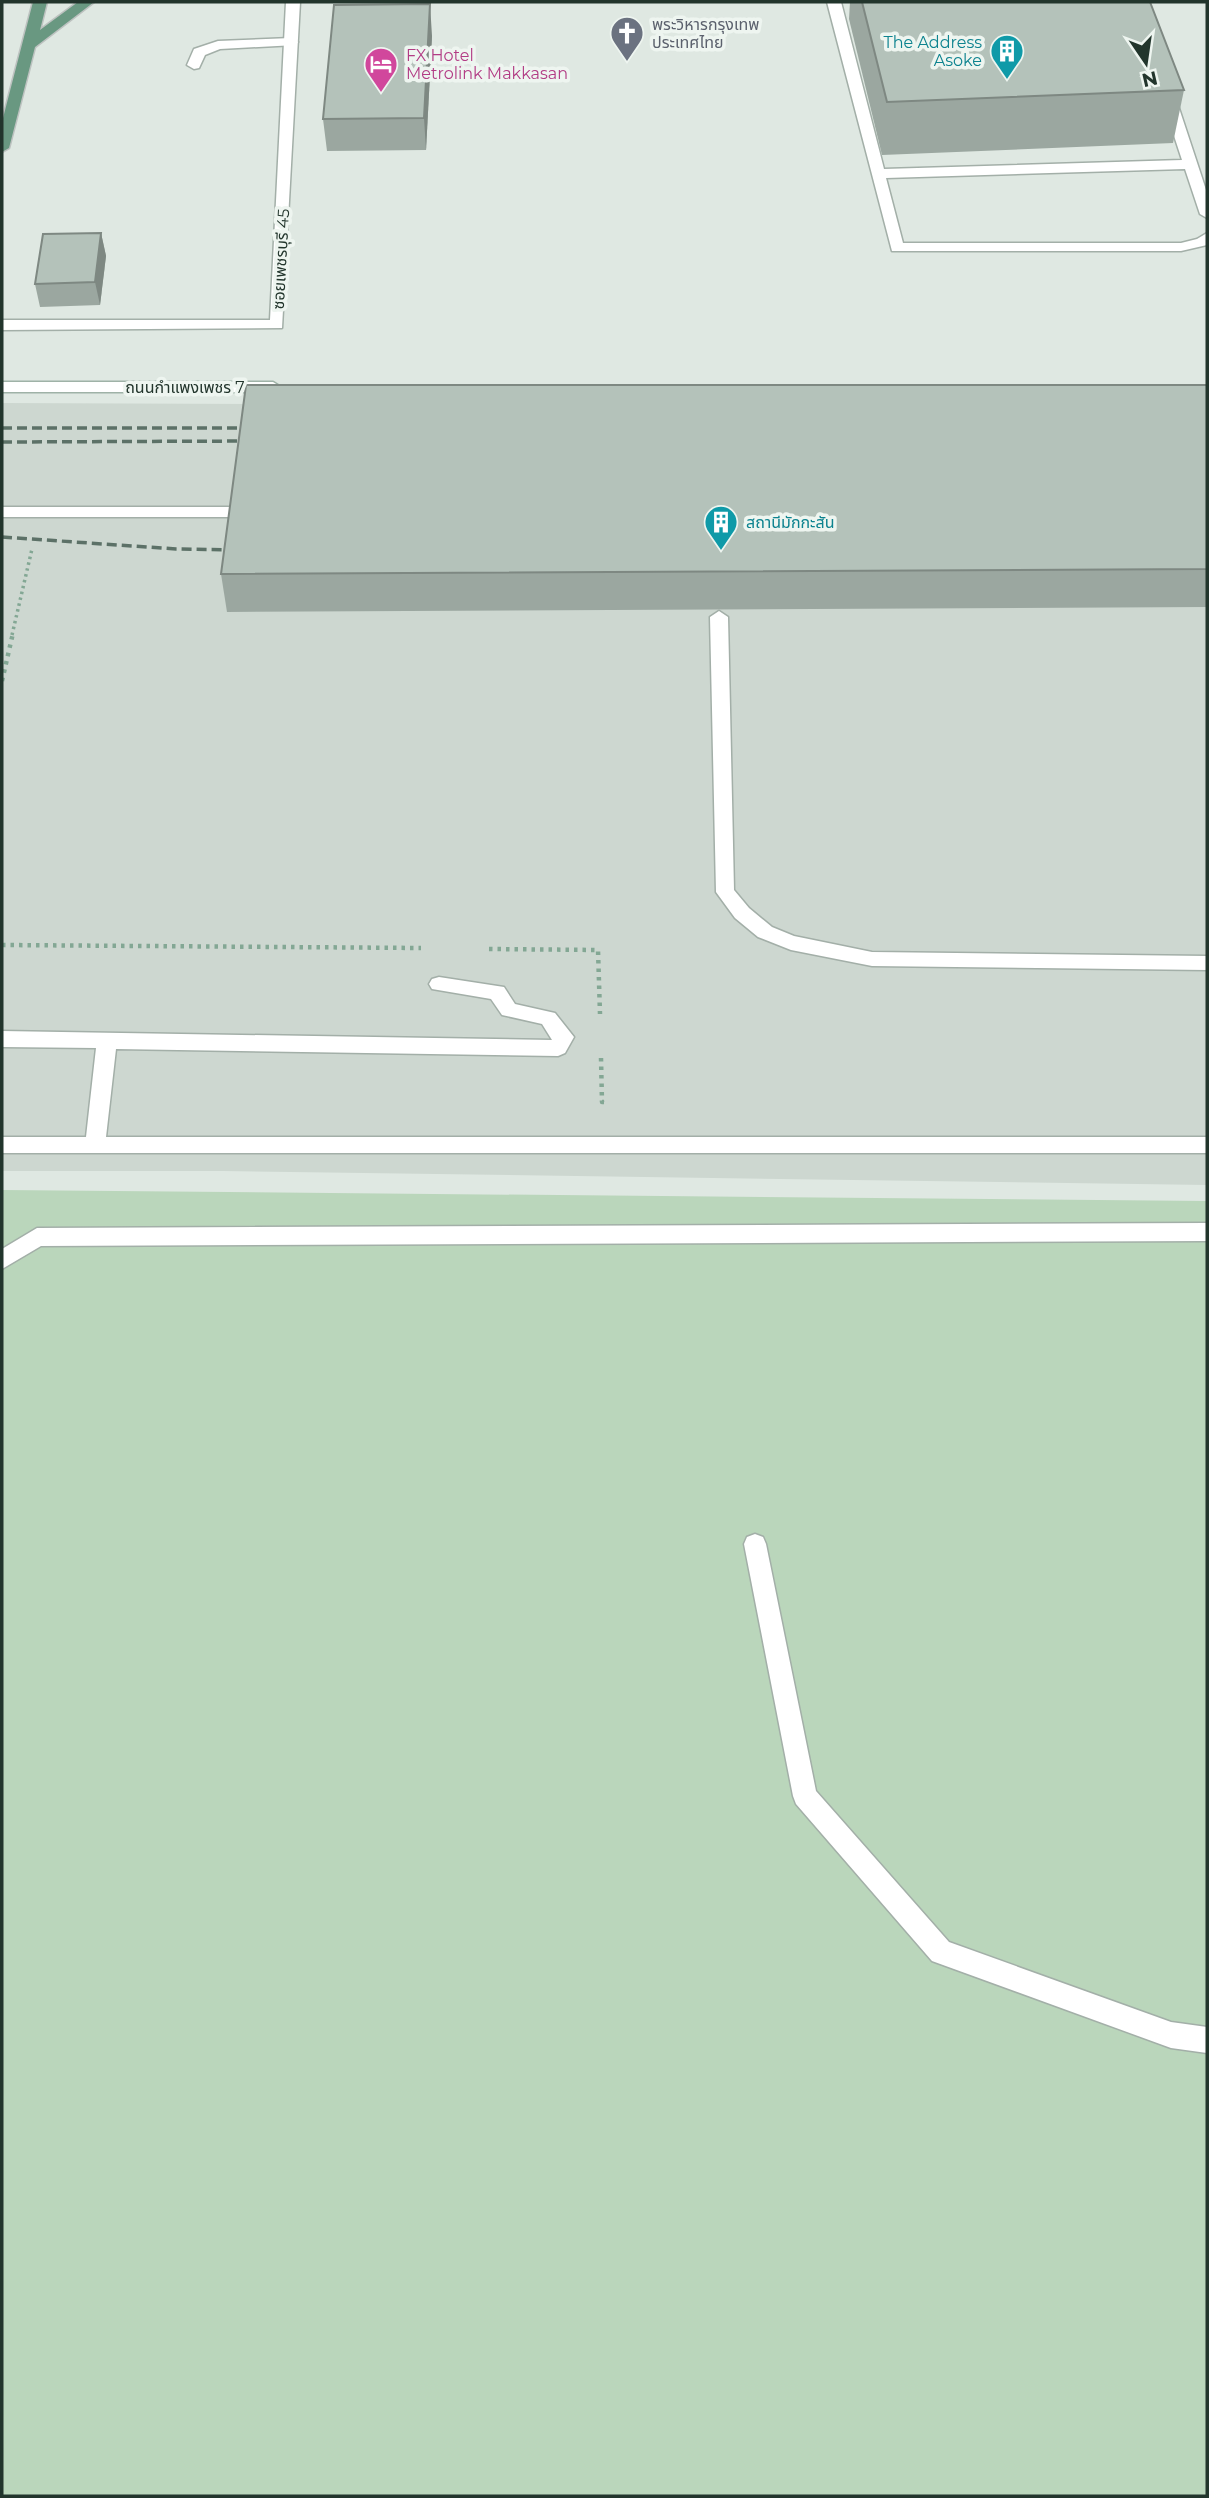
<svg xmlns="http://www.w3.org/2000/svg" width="1209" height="2498" viewBox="0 0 1209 2498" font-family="Montserrat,'Noto Sans Thai',sans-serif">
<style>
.built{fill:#cdd7d0}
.green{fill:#bad6bb}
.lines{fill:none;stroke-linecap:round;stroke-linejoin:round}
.lane-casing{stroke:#a3afa8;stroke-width:3}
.street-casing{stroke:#a3afa8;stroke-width:3}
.secondary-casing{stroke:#9fb2a7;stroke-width:3}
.primary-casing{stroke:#bdc2c0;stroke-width:3}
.path-far1{stroke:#83a794;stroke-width:3.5;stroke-dasharray:2.5 3.5;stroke-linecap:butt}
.path{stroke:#83a794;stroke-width:4.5;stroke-dasharray:3.5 5;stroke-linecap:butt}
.lane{fill:#fff;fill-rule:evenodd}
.street{fill:#fff;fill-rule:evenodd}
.secondary{fill:#fff;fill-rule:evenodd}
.primary{fill:#699881;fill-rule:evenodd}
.rail{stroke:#5c7167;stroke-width:3.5;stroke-dasharray:10 5;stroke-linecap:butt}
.wall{fill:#9ba7a0}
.shaded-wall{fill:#7e8882}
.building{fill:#b4c2ba;stroke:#7e8882;stroke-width:2}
.labels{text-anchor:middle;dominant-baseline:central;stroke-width:7;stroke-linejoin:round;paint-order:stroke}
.far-worship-label{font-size:16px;fill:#5b616d;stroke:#eef5f0;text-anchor:start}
.far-culture-label{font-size:16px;fill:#0d838f;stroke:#eef5f0;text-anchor:end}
.far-hotel-label{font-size:16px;fill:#b23c85;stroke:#eef5f0;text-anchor:start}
.far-street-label{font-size:16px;fill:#22352c;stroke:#eef5f0}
</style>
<rect width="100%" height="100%" fill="#dfe8e2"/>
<!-- built -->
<polygon class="built" points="2,403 1207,408 1207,1185 223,1171 2,1171"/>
<!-- green -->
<polygon class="green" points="2,1190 1207,1201 1207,2496 2,2496"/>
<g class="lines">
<defs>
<g id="lane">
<polygon points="827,2 841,2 884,169 1182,160 1161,96 1168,92 1175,96 1207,193 1207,218 1200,214 1185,169 886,178 903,243 1181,243 1197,239 1207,233 1207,245 1181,251 892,251"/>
<polygon points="291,38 298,42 296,45 220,49 205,55 199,68 194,69 187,65 194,49 218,41"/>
<polygon points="2,507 257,507 265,512 257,517 2,517"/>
<polygon points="719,611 728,617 734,890 749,908 772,927 794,936 872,952 1207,956 1207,970 872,966 791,950 758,937 735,918 716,892 710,617"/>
<polygon points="439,977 504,987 515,1004 555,1013 574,1037 565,1053 558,1056 116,1049 106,1137 1207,1137 1207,1153 2,1153 2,1137 86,1137 96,1048 2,1047 2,1031 552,1040 542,1024 502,1015 491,999 432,989 429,984 432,979"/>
<polygon points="1207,1223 1207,1241 41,1246 2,1269 2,1249 37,1228"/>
<polygon points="755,1534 763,1537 766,1544 816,1791 949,1942 1171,2022 1207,2027 1207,2053 1171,2048 932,1961 796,1804 793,1796 744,1544 747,1537"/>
</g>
<polygon id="street" points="286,2 300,2 282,328 2,330 2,320 270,320"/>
<polygon id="secondary" points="2,382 273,382 281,387 273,392 2,392"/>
<polygon id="primary" points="33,2 47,2 40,30 78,2 94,2 35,47 9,148 2,152 2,122"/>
</defs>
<!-- lane casing -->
<use href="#lane" class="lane-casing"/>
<!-- street casing -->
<use href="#street" class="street-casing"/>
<!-- secondary casing -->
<use href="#secondary" class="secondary-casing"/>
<!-- primary casing -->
<use href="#primary" class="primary-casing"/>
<!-- path-far1 -->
<polyline class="path-far1" points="12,635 32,549"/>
<!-- path -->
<g class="path">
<polyline points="2,681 13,633"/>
<polyline points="2,945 421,948"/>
<polyline points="489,949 598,950 600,1014"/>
<polyline points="601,1058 602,1102 605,1102"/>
</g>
<!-- lane -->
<use href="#lane" class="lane"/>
<!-- street -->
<use href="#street" class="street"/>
<!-- secondary -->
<use href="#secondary" class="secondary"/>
<!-- primary -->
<use href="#primary" class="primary"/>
<!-- rail -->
<g class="rail">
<polyline points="2,428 259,428"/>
<polyline points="2,442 257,441"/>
<polyline points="2,537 176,549 245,550"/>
</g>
</g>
<!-- wall -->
<g class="wall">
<polygon points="850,2 1150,2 1184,90 1173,143 882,155 849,19"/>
<polygon points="432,36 426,150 327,151 323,119"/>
<polygon points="101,233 106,256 100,305 40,307 35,284"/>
<polygon points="1207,385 1207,607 227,612 221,574"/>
</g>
<!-- shaded-wall -->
<g class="shaded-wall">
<polygon points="430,4 432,36 426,150 424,118"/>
<polygon points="101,233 106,256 100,305 95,282"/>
</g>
<!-- building -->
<g class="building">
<polygon points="862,2 1150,2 1184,90 887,102"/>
<polygon points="430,4 424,118 323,119 334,5"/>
<polygon points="101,233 95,282 35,284 43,234"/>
<polygon points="246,385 1207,385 1207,569 221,574"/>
</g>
<!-- icons -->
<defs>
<symbol id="church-pin" viewBox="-11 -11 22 30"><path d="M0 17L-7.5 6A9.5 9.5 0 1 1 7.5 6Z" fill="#6b7280" stroke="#eef5f0"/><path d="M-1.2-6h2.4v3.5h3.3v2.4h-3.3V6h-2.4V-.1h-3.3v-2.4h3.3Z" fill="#fff"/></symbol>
<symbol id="building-pin" viewBox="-11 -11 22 30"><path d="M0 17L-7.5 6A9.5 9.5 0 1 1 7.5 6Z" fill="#0f9aa8" stroke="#eef5f0"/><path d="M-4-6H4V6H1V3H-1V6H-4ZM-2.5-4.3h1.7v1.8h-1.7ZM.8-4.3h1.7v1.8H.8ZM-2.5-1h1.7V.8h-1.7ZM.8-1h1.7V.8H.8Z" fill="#fff"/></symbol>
<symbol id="hotel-pin" viewBox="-11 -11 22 30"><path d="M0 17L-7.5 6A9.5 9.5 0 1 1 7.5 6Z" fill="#d1479c" stroke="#eef5f0"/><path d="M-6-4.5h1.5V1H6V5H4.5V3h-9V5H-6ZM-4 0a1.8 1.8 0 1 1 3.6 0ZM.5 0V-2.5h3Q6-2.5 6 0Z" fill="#fff"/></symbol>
</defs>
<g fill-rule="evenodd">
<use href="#church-pin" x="608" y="14" width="38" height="52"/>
<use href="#building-pin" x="988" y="32" width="38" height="52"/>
<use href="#hotel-pin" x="362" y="45" width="38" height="52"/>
<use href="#building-pin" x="702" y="503" width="38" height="52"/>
</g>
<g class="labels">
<!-- far-worship labels -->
<g class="far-worship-label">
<text x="652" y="24">พระวิหารกรุงเทพ<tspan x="652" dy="18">ประเทศไทย</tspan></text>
</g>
<!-- far-culture labels -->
<g class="far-culture-label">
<text x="982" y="42">The Address<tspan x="982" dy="18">Asoke</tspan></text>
<text x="746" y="522" text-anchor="start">สถานีมักกะสัน</text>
</g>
<!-- far-hotel labels -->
<g class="far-hotel-label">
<text x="406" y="55">FX Hotel<tspan x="406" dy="18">Metrolink Makkasan</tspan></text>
</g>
<!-- far-street labels -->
<g class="far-street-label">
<text transform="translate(281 259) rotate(-87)">ซอยเพชรบุรี 45</text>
<text x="185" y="387">ถนนกำแพงเพชร 7</text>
</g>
</g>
<!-- border -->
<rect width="1209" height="2498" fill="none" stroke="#22352c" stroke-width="7"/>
<!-- north arrow -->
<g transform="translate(1146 63) rotate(167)" stroke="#eef5f0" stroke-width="5" paint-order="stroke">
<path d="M0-5L12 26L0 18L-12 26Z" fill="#22352c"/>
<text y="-10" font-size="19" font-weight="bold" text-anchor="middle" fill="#22352c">N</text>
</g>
</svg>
